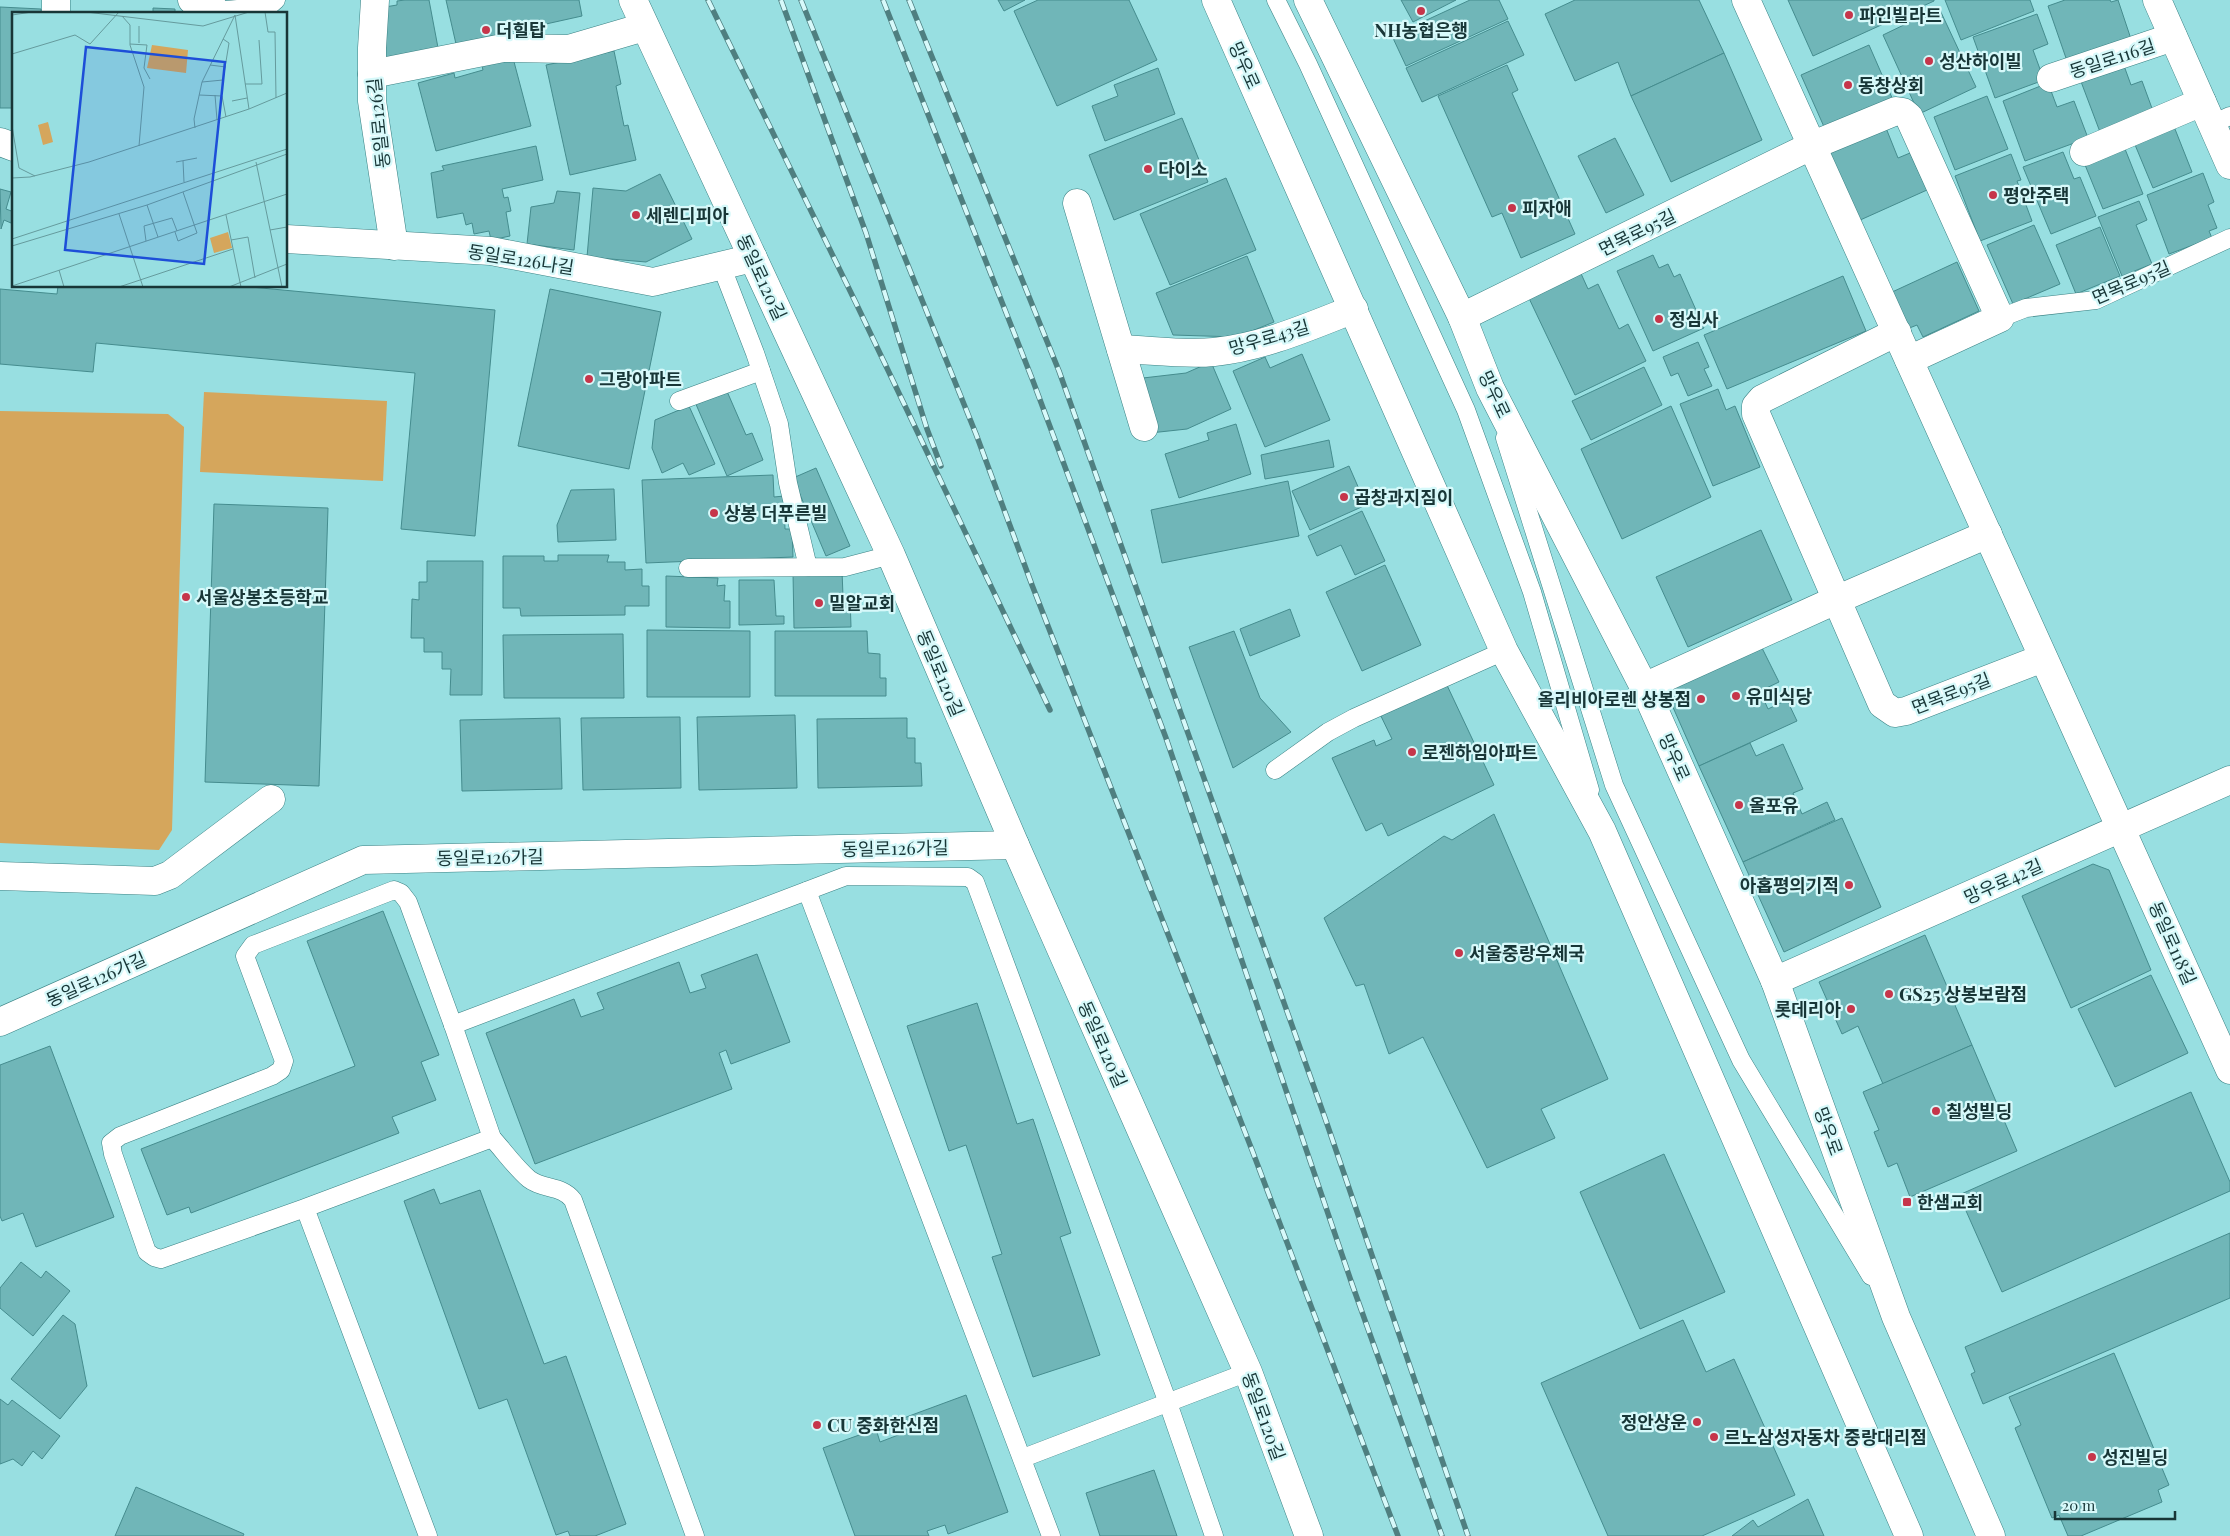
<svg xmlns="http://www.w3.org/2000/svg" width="2230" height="1536" viewBox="0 0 2230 1536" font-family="'Playfair Display','Noto Sans KR',serif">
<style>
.green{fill:#d5a65c}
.building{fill:#70b6b8;stroke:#458c8e}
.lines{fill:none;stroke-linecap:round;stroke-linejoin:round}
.service-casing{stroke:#3a8284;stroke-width:19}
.minor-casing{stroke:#3a8284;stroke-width:29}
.primary-casing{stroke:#3a8284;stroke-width:29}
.service{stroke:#fff;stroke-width:18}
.minor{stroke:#fff;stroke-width:28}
.primary{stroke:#fff;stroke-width:28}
.rail-casing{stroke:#4f7f80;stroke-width:5.5}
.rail{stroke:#d7f9fa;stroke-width:4;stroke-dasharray:11;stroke-linecap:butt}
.poi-dot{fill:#c6364b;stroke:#d7f9fa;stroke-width:2}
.labels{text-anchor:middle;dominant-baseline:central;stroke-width:4.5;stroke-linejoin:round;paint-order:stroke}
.poi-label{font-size:18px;font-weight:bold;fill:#183637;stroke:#d7f9fa;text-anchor:start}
.street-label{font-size:18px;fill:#183637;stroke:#d7f9fa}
.inset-road{fill:none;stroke:#659b9d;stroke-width:1}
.view{fill:#1d4ed8;fill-opacity:0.15;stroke:#1d4ed8;stroke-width:2.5}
.inset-edge{fill:none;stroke:#183637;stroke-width:2.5}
</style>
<rect width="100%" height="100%" fill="#98dfe1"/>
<!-- green -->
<g class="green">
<polygon points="204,392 387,401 383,481 200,472"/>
<polygon points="0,411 168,414 184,427 172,830 159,850 0,843"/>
</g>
<!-- building -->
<g class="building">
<polygon points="405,0 429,0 439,53 385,62 379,8 397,5 397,1"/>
<polygon points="446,0 579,0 582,16 456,44"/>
<polygon points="998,0 1025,0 1004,11"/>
<polygon points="1038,0 1129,0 1157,60 1057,106 1014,11"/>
<polygon points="1401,0 1456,0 1413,22"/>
<polygon points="1470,0 1499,0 1508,19 1406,66 1392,36"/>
<polygon points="1575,0 1699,0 1724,53 1631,96 1618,62 1575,81 1545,14"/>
<polygon points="1788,0 1934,0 1934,1 1813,56"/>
<polygon points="1945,0 2030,0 2034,11 1961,40"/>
<polygon points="2065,0 2110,0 2111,2 2118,0 2131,39 2067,61 2048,6"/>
<polygon points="0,7 41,9 41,14 14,14 14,108 0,108"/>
<polygon points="153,8 175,9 175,14 153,14"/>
<polygon points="1939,8 1976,87 1919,114 1883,35"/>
<polygon points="2037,14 2048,44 2033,50 2044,80 1995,98 1973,37"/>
<polygon points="1508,21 1524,55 1422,102 1406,68"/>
<polygon points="1869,45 1893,100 1825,129 1801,75"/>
<polygon points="614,51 621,84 616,86 624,126 628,125 636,160 570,175 546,65"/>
<polygon points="1724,53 1762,140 1671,182 1631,96"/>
<polygon points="513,58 531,126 436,151 418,83 454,73 455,78 483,70 482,66"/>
<polygon points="2123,63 2131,85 2142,81 2153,111 2100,132 2080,79"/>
<polygon points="1507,65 1518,90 1512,93 1575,234 1521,258 1502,213 1492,217 1438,96"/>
<polygon points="1158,68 1175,114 1105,141 1092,106 1118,96 1114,85"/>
<polygon points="2048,83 2057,107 2074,101 2088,138 2025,161 2003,101"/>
<polygon points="1987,96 2008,149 1955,170 1934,117"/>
<polygon points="1182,118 1208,182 1114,220 1089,155"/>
<polygon points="2173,124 2192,172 2153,188 2133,140"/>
<polygon points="1886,128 1898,158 1910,153 1927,190 1858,221 1828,154"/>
<polygon points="1615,138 1644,195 1606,213 1578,156"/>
<polygon points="2123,144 2143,194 2103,209 2083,160"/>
<polygon points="536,146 543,180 502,189 504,198 508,197 511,211 506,212 510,236 491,240 489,231 474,234 472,223 466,225 463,213 437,218 431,173 444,170 442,166"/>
<polygon points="2063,152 2074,179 2080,177 2096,216 2051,234 2023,167"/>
<polygon points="2011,154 2021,180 2017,181 2032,221 1980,241 1955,176"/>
<polygon points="2203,173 2214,202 2208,205 2217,228 2209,231 2212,238 2169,254 2147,195"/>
<polygon points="660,174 692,239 646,262 587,257 593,188 626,191"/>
<polygon points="1226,178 1256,250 1170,285 1140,214"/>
<polygon points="0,189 11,192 6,209 14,212 11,223 4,220 1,229"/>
<polygon points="557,191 580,193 574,250 527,244 531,207 554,203"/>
<polygon points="2139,201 2147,220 2136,225 2152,264 2122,276 2098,217"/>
<polygon points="2034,225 2060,284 2013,304 1987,245"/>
<polygon points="2100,227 2120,276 2076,294 2056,245"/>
<polygon points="1653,255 1659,268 1668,264 1674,277 1680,274 1704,328 1653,351 1617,271"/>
<polygon points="1247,256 1274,322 1237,337 1173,335 1156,293"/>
<polygon points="1957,262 1979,311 1923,337 1917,325 1907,329 1890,293"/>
<polygon points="1578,267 1588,289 1598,284 1619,329 1628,324 1646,361 1575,395 1526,292"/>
<polygon points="1843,276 1866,331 1727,389 1704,335"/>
<polygon points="58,286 240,286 495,310 475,536 401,529 415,373 96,343 93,372 0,364 0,289 57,294"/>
<polygon points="550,289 661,312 629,469 518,446"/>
<polygon points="1698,342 1709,367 1704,369 1712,386 1688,396 1678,373 1671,376 1663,357"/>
<polygon points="1302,354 1330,420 1265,447 1233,371 1265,357 1270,368"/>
<polygon points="1211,362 1231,409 1187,429 1150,433 1143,378 1186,373"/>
<polygon points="1644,367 1662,405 1591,440 1572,401"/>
<polygon points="726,389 746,435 752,433 763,460 727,476 695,402"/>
<polygon points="1718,389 1726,410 1735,406 1760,467 1713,486 1680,404"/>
<polygon points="689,406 715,464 689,475 683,463 662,473 652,448 655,420"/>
<polygon points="1671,406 1711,497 1622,539 1581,449"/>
<polygon points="1236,424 1251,474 1179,498 1165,454 1209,440 1207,433"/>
<polygon points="1329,440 1334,467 1265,479 1261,455"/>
<polygon points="1349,466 1366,505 1310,530 1292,491"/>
<polygon points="816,468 850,546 826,556 793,478"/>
<polygon points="773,475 774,497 784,496 785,529 792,529 793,557 646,563 642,480"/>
<polygon points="1288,481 1299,536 1162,563 1151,510"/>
<polygon points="614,489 616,540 558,542 557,525 571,490"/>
<polygon points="214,504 328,508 319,786 205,782"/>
<polygon points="1362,511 1385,561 1355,575 1341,545 1317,556 1308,536"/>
<polygon points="1761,530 1792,600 1688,647 1656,577"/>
<polygon points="558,555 609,555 607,562 625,562 625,570 642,569 642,586 649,586 649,606 625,606 625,615 521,616 520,608 503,608 503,556 544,556 544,561 558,561"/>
<polygon points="427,561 483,561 482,695 450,695 451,669 442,669 442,652 424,652 424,638 411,638 412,599 419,600 419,582 427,582"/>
<polygon points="1385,565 1421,645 1362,671 1326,592"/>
<polygon points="842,571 843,596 850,596 851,627 794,628 793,573"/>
<polygon points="666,576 718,578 717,586 725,585 724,601 730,601 730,628 666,627"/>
<polygon points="739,580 774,580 776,616 784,616 784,624 739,625"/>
<polygon points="1290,609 1300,636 1250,656 1240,629"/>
<polygon points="647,630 750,631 750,697 647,697"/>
<polygon points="775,631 867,631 868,653 880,654 880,678 886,678 886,696 775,696"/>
<polygon points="1234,631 1260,698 1291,732 1233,768 1189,647"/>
<polygon points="623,634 624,698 504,698 503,635"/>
<polygon points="1758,640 1779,682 1760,691 1768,709 1787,700 1797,721 1699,766 1664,687"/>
<polygon points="1445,681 1494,785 1388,836 1382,823 1366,831 1332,758 1374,740 1376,746 1392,739 1379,712"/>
<polygon points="795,715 797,788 699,790 697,717"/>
<polygon points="680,717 681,788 583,790 581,718"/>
<polygon points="560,718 562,789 462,791 460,720"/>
<polygon points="907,718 907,738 915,738 915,763 921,763 922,786 818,788 817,719"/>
<polygon points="1750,743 1756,756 1783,744 1803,789 1793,793 1802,814 1827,802 1835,820 1743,862 1699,766"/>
<polygon points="1494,814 1608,1079 1541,1109 1555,1138 1487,1168 1423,1037 1389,1054 1364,984 1356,986 1324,918 1444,836 1452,840"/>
<polygon points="1842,818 1881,907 1784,952 1743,862"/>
<polygon points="2093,864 2109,870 2151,970 2071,1008 2022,896"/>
<polygon points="383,911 439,1055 421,1062 436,1100 392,1117 399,1133 191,1213 189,1207 167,1215 141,1149 355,1066 307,941"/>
<polygon points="1925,935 1972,1045 1883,1084 1858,1026 1842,1034 1819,982"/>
<polygon points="757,954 790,1042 731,1064 726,1050 719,1053 732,1089 535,1164 486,1033 574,999 581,1017 604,1009 597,993 679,962 690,993 706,988 701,975"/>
<polygon points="2151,975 2188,1053 2115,1087 2078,1009"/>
<polygon points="977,1003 1017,1124 1033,1119 1071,1233 1060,1237 1100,1355 1033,1377 992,1257 1002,1254 966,1145 949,1151 907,1026"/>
<polygon points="1972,1045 2017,1151 1910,1197 1897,1163 1888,1167 1874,1132 1879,1130 1863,1092"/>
<polygon points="50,1046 114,1217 36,1247 23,1213 2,1221 0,1216 0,1065"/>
<polygon points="2191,1092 2230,1182 2230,1191 2002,1292 1959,1195"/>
<polygon points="1664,1154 1725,1292 1640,1329 1580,1192"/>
<polygon points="434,1189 440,1204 480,1190 544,1364 566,1356 626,1524 595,1536 570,1536 568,1531 556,1535 507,1399 479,1409 404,1201"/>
<polygon points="2230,1233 2230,1298 1983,1404 1971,1374 1975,1372 1965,1347"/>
<polygon points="21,1262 41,1278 46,1271 70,1291 33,1336 0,1308 0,1288"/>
<polygon points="63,1315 75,1324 87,1386 60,1419 11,1379"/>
<polygon points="1683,1320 1706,1372 1734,1359 1795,1495 1702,1536 1608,1536 1541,1383"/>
<polygon points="2114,1353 2169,1485 2158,1490 2162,1502 2081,1536 2068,1536 2059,1515 2052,1518 2015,1428 2021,1425 2009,1397"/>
<polygon points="966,1395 1008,1512 948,1534 945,1525 927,1531 929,1536 855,1536 823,1448 876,1429 880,1442 906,1432 901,1419"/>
<polygon points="0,1399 8,1405 12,1400 60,1436 42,1459 33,1451 22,1466 13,1459 0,1464"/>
<polygon points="1154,1470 1177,1536 1100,1536 1086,1493"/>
<polygon points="136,1487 244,1534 243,1536 115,1536"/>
<polygon points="1808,1499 1824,1536 1732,1536 1753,1520 1758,1527"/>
</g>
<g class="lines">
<defs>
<g id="service">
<polyline points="1276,0 1308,64 1466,410 1532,592 1590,790"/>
<polyline points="216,11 269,6 276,0"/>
<polyline points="2212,124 2230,116"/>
<polyline points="721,265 755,353 779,424 788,483 808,567"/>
<polyline points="2000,318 2026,308 2096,300 2230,238"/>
<polyline points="679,401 761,371"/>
<polyline points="1505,438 1614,785 1741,1060 1871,1276"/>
<polyline points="688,568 845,567 891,555"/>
<polyline points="1275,770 1328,732 1354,718 1504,651"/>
<polyline points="807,891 1051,1536"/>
<polyline points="453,1025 846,876 968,877 975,882 1168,1403 1214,1536"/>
<path d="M492,1138c12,13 23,29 37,41 14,11 33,6 44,21l122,336"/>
<polyline points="305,1208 161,1259 154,1257 147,1252 113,1154 111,1143 120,1136 272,1076 281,1070 284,1061 245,956 253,945 394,890 401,893 408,902 453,1025 492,1138 305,1208 428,1536"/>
<polyline points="1023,1458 1248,1372"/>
</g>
<g id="minor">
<polyline points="192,0 216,11 217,14"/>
<polyline points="375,0 372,48 372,101 394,246"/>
<polyline points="633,0 891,555 1015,845 1248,1372 1309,1536"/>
<polyline points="1746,0 2230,1070"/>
<polyline points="2157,0 2230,165"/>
<polyline points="56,14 56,0"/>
<polyline points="372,74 503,48 569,49 644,27"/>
<polyline points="2051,78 2173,37"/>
<polyline points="0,142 14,147"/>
<polyline points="2084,152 2202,102"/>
<polyline points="1077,203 1144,427"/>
<polyline points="286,239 491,251 653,282 753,258"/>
<polyline points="1462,317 1811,146 1896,111 1903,112 1909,117 2000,318 1909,360"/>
<polyline points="1897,332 1762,399 1756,406 1756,414 1882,704 1895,713 1906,711 2043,658"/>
<path d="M1121,349c30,1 63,6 93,3 49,-5 94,-25 140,-43"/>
<polyline points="1644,687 1836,600 1988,534"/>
<polyline points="0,876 155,881 170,875 271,799"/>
<polyline points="1775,981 2230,780"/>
<polyline points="0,1022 363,860 1015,845"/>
</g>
<g id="primary">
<polyline points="1216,0 1504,651 1602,831 1909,1536"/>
<polyline points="1308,0 1462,317 1490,388 1644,687 1775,981 1896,1317 1991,1536"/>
</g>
</defs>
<!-- service casing -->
<use href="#service" class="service-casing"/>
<!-- minor casing -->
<use href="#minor" class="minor-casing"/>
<!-- primary casing -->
<use href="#primary" class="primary-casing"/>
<!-- service -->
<use href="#service" class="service"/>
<!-- minor -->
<use href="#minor" class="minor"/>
<!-- primary -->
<use href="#primary" class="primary"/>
<defs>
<g id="rail">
<polyline points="708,0 855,301 1050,710"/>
<polyline points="781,0 866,233 927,429 941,466"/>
<polyline points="801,0 976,434 1032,585 1252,1150 1398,1536"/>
<polyline points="883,0 1033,381 1166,738 1352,1284 1442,1536"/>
<polyline points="909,0 1059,371 1325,1118 1468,1536"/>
</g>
</defs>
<!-- rail casing -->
<use href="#rail" class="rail-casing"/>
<!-- rail -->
<use href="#rail" class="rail"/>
</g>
<!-- markers -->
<g class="poi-dot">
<circle cx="1421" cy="11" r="5"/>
<circle cx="1849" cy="15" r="5"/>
<circle cx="486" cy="30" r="5"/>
<circle cx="1929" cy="61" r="5"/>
<circle cx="1848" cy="85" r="5"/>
<circle cx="1148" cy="169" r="5"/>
<circle cx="1993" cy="195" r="5"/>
<circle cx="1512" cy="208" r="5"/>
<circle cx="636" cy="215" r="5"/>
<circle cx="1659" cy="319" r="5"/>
<circle cx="589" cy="379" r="5"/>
<circle cx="1344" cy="497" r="5"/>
<circle cx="714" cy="513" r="5"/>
<circle cx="186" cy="597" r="5"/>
<circle cx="819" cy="603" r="5"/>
<circle cx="1736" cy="696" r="5"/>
<circle cx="1701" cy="699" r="5"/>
<circle cx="1412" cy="752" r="5"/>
<circle cx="1739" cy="805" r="5"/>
<circle cx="1849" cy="885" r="5"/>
<circle cx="1459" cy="953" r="5"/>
<circle cx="1889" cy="994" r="5"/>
<circle cx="1851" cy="1009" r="5"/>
<circle cx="1936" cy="1111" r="5"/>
<rect x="1902" y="1197" width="10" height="10" rx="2.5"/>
<circle cx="1697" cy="1422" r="5"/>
<circle cx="817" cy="1425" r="5"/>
<circle cx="1714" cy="1437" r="5"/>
<circle cx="2092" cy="1457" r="5"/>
</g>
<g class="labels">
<!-- poi labels -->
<g class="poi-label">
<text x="1859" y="15">파인빌라트</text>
<text x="496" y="30">더힐탑</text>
<text x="1421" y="30" text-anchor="middle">NH농협은행</text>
<text x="1939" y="61">성산하이빌</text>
<text x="1858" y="85">동창상회</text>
<text x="1158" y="169">다이소</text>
<text x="2003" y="195">평안주택</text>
<text x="1522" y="208">피자애</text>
<text x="646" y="215">세렌디피아</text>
<text x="1669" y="319">정심사</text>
<text x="599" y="379">그랑아파트</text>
<text x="1354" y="497">곱창과지짐이</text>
<text x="724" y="513">상봉 더푸른빌</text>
<text x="196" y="597">서울상봉초등학교</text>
<text x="829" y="603">밀알교회</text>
<text x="1746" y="696">유미식당</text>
<text x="1691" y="699" text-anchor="end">올리비아로렌 상봉점</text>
<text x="1422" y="752">로젠하임아파트</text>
<text x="1749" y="805">올포유</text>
<text x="1839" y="885" text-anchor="end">아홉평의기적</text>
<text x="1469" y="953">서울중랑우체국</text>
<text x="1899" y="994">GS25 상봉보람점</text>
<text x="1841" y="1009" text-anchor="end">롯데리아</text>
<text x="1946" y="1111">칠성빌딩</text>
<text x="1917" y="1202">한샘교회</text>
<text x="1687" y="1422" text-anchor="end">정안상운</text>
<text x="827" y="1425">CU 중화한신점</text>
<text x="1724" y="1437">르노삼성자동차 중랑대리점</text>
<text x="2102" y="1457">성진빌딩</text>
</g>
<!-- street labels -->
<g class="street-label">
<text transform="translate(2112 58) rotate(-18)">동일로116길</text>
<text transform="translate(1245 65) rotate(66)">망우로</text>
<text transform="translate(378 123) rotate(-96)">동일로126길</text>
<text transform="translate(1637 232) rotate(-26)">면목로95길</text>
<text transform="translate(521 259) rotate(9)">동일로126나길</text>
<text transform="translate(762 277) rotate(65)">동일로120길</text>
<text transform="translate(2131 282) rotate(-23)">면목로95길</text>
<text transform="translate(1269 337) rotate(-16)">망우로43길</text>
<text transform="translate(1495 394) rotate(65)">망우로</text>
<text transform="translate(941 673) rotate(67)">동일로120길</text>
<text transform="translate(1951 693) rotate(-21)">면목로95길</text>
<text transform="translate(1675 757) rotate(66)">망우로</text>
<text transform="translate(895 848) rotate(-1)">동일로126가길</text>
<text transform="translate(490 857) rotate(-1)">동일로126가길</text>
<text transform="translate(2003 881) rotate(-24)">망우로42길</text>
<text transform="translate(2173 943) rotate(66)">동일로118길</text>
<text transform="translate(96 979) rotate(-24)">동일로126가길</text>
<text transform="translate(1103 1044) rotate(66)">동일로120길</text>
<text transform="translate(1829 1131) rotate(70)">망우로</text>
<text transform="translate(1264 1416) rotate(70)">동일로120길</text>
</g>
</g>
<!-- overview -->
<g transform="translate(12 12)">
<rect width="275" height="275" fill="#98dfe1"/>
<path d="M140,33l36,5 -2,23 -39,-5zM36,110l5,20 -10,3 -5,-20zM216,220l4,16 -18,5 -4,-15z" fill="#d5a65c"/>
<path class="inset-road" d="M74,0l117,14 46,-14M253,0l3,20h7l1,66M0,3l20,-3M223,3l14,94M110,4l8,9v20l14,42 -5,59M127,14v17M118,32l17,1 -3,23 6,11M0,42l63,-19 15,9 29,-32M198,53l16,2M190,70l21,-2 6,-37 -6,-4M233,72h17l-3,-44M187,83l23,1 4,21M203,83l2,25M220,89l15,-3M0,114l7,42 16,8M183,116l-1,-9 8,-37 33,-67M171,149l1,21M164,150l21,-4M244,150l26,125M0,166l18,-1 59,-15 160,-53 38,-16M135,193l11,32M107,202l24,73M214,203l15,72M258,218l17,-3M163,220l3,9 19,-8 -14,-41M0,227l275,-90M219,228l17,-3 7,41M134,229l-2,-15 28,-8 5,13M0,234l135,-41 140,-51M47,258l5,17M0,274l275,-92M107,275l114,-38M217,275l58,-23"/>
<path class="view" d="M74,35l139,15 -21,202 -139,-14z"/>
<rect width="275" height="275" class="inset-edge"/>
</g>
<!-- scale -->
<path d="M2055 1511v8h120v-8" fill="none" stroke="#183637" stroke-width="2.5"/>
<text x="2062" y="1511" font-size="15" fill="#183637" stroke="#d7f9fa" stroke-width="4" paint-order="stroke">20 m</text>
</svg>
